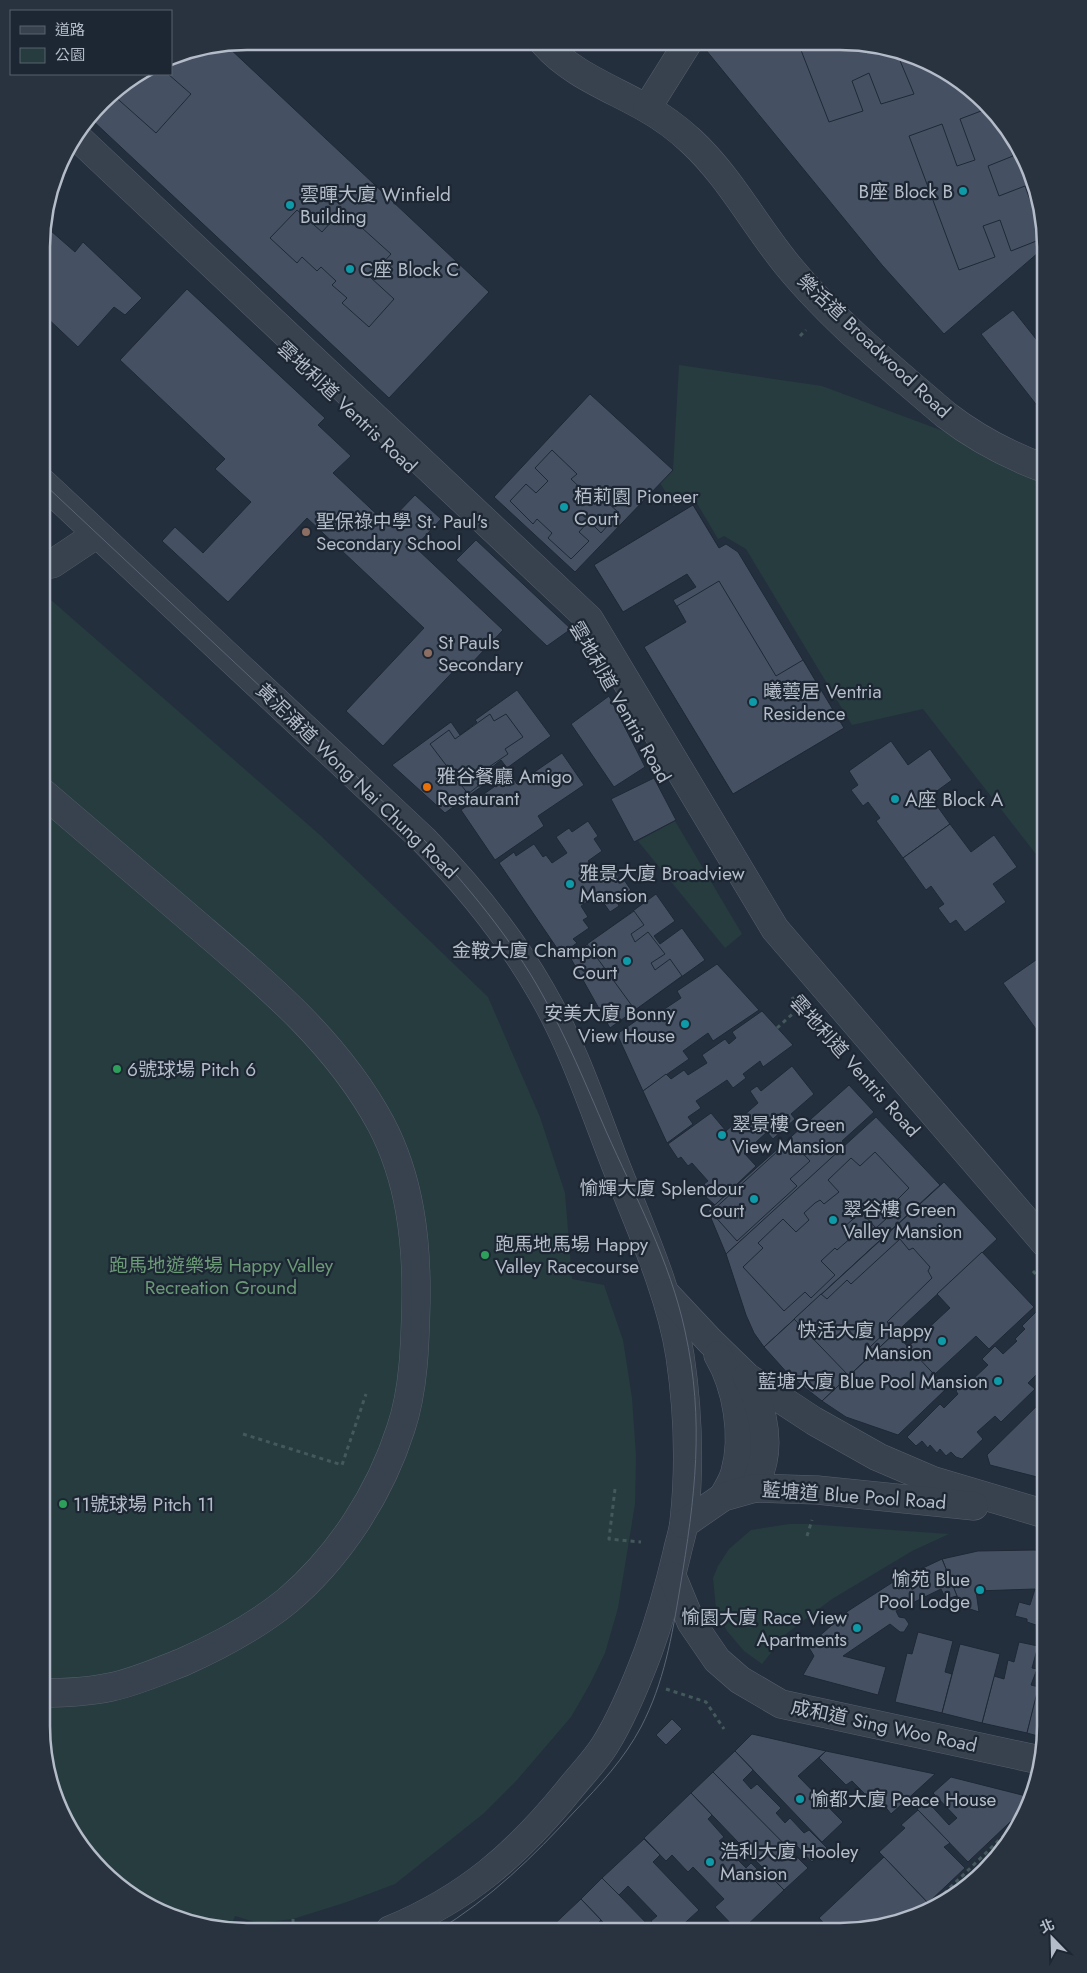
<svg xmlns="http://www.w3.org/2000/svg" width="1087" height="1973" viewBox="0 0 1087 1973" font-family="Jost,'Noto Sans TC',sans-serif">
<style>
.green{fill:#263c3f}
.building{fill:#455162;stroke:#1f2835}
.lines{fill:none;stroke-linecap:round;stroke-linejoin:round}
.minor-casing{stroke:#565f6c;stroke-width:29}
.path{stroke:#44595c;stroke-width:3;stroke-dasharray:4 4;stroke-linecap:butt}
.minor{stroke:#38414e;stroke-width:28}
.tram{stroke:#5a6575;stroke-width:1}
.culture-dot{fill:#0f9aa8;stroke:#1d2633;stroke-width:2}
.education-dot{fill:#8d6e63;stroke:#1d2633;stroke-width:2}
.food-dot{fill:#e8710a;stroke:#1d2633;stroke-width:2}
.leisure-dot{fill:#2e9e5b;stroke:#1d2633;stroke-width:2}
.labels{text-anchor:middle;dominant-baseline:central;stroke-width:4.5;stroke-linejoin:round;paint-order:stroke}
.poi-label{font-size:19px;fill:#b4bcc9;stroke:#1d2633;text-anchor:start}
.street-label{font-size:19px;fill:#b4bcc9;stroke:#1d2633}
.park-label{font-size:19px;fill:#6b9a76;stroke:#1d2633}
.rim{fill:none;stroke:#b4bcc9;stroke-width:2.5}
</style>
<rect width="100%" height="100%" fill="#242f3e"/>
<!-- green -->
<g class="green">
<polygon points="679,365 822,386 1046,469 1046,867 923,709 852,725 746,549 724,536 718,539 692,495 674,506 660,483 673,470"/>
<path d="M43,593l277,242 168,162 52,120 25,76 7,86 32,6 19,55 9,58 4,58 -1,48 -17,104 -13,45 -15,31 -19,33 -54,63 -34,34 -88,70 -48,18 -54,17 -34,4 -24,-7 -3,7c-10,0 -21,3 -31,1 -69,-13 -123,-66 -148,-131 -6,-16 -9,-49 -12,-67z"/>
<polygon points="675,821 742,934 725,948 638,841"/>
<polygon points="789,1524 807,1524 949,1534 912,1551 832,1599 786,1634 762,1664 744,1651 727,1631 716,1609 713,1578 718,1566 729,1549 751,1530"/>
</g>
<!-- building -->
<g class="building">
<polygon points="701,44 880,45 931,62 975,92 1011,133 1035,181 1046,246 944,334 882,265"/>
<polygon points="226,45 489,292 389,398 91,119 111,93 142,74 171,74 171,56"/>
<polygon points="799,45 863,45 866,53 884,47 896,51 914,94 881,104 869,73 852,81 863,111 829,122"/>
<polygon points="142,74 168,74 191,94 156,133 111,93"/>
<polygon points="989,108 999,119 1013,156 988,166 999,196 1025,186 1044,238 1011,251 1000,220 983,226 995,257 959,270 909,136 942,124 957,166 975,160 960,119"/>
<polygon points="297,210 322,232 342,210 391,254 370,277 394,299 369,327 342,303 347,298 332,285 336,281 321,267 317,271 302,257 297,263 270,238"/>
<polygon points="43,224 75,252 83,242 142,298 125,315 114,307 78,347 43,314"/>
<polygon points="187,289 325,418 318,425 351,456 333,473 387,524 415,495 441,519 415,547 503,630 468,667 462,662 383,746 346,711 424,628 307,518 228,602 162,541 175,527 203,553 251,502 215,469 225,459 120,360"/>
<polygon points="1013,310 1040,344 1046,340 1046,417 981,334"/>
<polygon points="590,394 673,470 575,572 494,497"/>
<polygon points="552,450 577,474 571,479 590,497 595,491 619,513 601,533 589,521 579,532 589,541 571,559 548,538 552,533 537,519 533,524 510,501 526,484 536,493 548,481 535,468"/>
<polygon points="693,505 722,553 623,612 594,565"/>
<polygon points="693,505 719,548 726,544 738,552 844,728 733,794 644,647 686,622 673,600 696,587 687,574 623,612 594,565"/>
<polygon points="476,540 571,629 547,646 456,560"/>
<polygon points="719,581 776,676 803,660 844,728 733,794 644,647 686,622 677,606"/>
<polygon points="517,690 551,736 507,768 501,760 486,772 492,779 445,813 392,765 451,722 460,735 477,722 475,720"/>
<polygon points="609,696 645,767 614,787 571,724"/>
<polygon points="490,714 494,721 506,714 523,737 505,749 508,754 483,771 488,778 468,794 430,744 449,730 455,739"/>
<polygon points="891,741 908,765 930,749 952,780 930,796 950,824 903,858 876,821 880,818 868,802 863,806 851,790 858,785 849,771"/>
<polygon points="562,753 584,785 538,816 544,826 495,860 461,810 511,775 517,784"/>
<polygon points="654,778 676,820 634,842 611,799"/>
<polygon points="588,821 598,836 594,839 602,851 588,861 598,877 612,868 619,878 622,877 631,890 616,900 619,906 610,912 598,895 581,906 588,917 583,920 589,928 573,939 577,943 561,954 499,863 514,852 516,856 534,844 543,857 546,855 552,863 567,853 556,837 569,828 572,832"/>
<polygon points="950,824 971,852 994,835 1017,867 993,884 1006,902 965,932 956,920 950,924 938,908 944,904 931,886 926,890 903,858"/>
<polygon points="656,894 675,921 654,936 660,944 682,928 705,960 610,1028 570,957"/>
<polygon points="634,911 644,925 631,934 635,942 648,932 665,954 651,963 655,970 670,959 682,976 635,1010 587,944"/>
<polygon points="1046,953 1046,1043 1003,983"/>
<polygon points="717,964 759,1010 713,1041 708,1033 683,1051 689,1059 643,1091 617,1034 653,1009 657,1014 681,998 677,991"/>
<polygon points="762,1011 793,1045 763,1067 760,1061 743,1074 746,1078 733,1088 727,1080 696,1101 701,1108 688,1117 693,1124 667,1143 643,1091 666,1074 671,1079 684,1070 688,1075 707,1063 702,1055 725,1039 729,1044 736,1038 732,1032"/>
<polygon points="792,1066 814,1094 791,1114 795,1119 773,1139 767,1132 744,1153 756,1166 715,1205 706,1197 711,1192 704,1184 708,1181 692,1163 688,1166 681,1157 678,1159 668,1144 711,1113 726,1131 758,1103 750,1091 757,1086 761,1091"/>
<polygon points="849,1085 874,1112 842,1141 846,1146 726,1254 708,1211"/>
<polygon points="876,1117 940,1185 764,1347 754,1333 746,1315 726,1254"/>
<polygon points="790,1140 810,1161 790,1179 797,1186 737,1241 711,1212"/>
<polygon points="875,1152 909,1188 894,1203 898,1208 876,1228 861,1212 843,1228 852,1237 837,1250 835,1248 821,1261 835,1275 811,1298 805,1292 784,1311 743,1267 763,1248 758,1243 783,1219 796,1232 809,1220 804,1213 815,1203 820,1200 824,1204 839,1192 828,1180 851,1158 860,1166"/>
<polygon points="944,1182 997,1239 822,1401 790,1376 764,1347"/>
<polygon points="900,1239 909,1250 913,1248 930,1267 928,1271 932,1278 887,1322 891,1327 870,1347 875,1351 849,1376 794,1319 821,1294 827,1299 847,1280 851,1284"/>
<polygon points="982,1252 1034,1307 989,1349 976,1336 935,1374 947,1388 901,1431 849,1376 895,1333 908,1347 950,1308 937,1294"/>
<polygon points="1045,1303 1045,1371 1043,1368 1028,1383 1035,1389 1001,1422 995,1416 977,1432 983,1439 962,1459 956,1457 951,1452 946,1456 940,1449 937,1453 930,1445 928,1448 922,1441 916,1446 907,1437 940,1404 944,1408 958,1394 956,1391 970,1377 972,1380 988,1365 982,1359 995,1346 1003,1354 1017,1341 1015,1339 1025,1329 1022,1326"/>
<polygon points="895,1333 947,1388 898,1435 846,1417 822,1401"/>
<polygon points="1045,1398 1045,1479 990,1465 987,1455"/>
<polygon points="1034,1550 1045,1551 1045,1628 1027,1622 1027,1619 1015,1616 1019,1602 1030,1605 1035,1589 976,1591 979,1612 961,1606 942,1559 978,1551"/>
<polygon points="942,1559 957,1596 946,1599 941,1589 896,1611 899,1617 905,1618 909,1624 904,1632 900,1632 890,1624 843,1656 886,1667 878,1695 803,1675 814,1656 808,1646 848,1611 893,1582"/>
<polygon points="918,1632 953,1641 945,1672 952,1674 942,1713 895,1702 907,1653 912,1654"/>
<polygon points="1019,1642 1038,1646 1032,1668 1037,1669 1031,1685 1039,1687 1027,1733 982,1723 994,1676 1004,1679 1008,1660 1014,1662"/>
<polygon points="960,1644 1000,1654 982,1723 942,1713"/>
<polygon points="1045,1660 1045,1738 1027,1733"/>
<polygon points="1042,1677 1045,1678 1045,1694 1038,1693"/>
<polygon points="672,1719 682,1729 666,1745 656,1735"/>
<polygon points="752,1734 826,1751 798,1776 843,1822 822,1842 735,1751"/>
<polygon points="735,1751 753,1770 743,1780 751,1789 757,1784 781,1808 776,1813 785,1823 790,1818 804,1833 809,1830 827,1848 812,1862 794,1843 788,1849 713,1772"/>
<polygon points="826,1751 935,1774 891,1814 884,1805 879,1808 852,1781 846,1785 819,1758"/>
<polygon points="713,1772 808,1868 784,1890 691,1793"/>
<polygon points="951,1777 1026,1796 1030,1801 1027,1806 968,1862 917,1809 926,1800 949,1825 957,1818 933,1793"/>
<polygon points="691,1793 712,1815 708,1819 724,1837 719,1841 746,1868 751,1863 767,1879 770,1876 784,1890 741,1931 738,1931 715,1907 724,1899 693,1867 688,1872 672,1855 666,1861 644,1838"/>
<polygon points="918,1810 950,1843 944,1847 965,1868 928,1903 879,1852 905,1828 901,1825"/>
<polygon points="644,1839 660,1855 653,1862 699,1910 676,1931 661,1931 651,1921 657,1916 628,1886 619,1895 602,1878"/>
<polygon points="884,1857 928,1903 913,1917 906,1921 832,1932 819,1918"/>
<polygon points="602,1878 619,1895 654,1931 612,1931 601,1920 581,1899"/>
<polygon points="581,1899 601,1920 597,1924 603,1931 547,1931"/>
<polygon points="817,1924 824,1932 809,1932"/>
</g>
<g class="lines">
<defs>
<g id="minor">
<path d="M544,43c27,31 67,45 102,65 16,9 32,21 45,33 39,36 64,85 98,126 45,54 103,102 157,148 30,23 64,41 100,54"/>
<polyline points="647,108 687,44"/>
<polyline points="77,137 589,619 775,929 1045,1243"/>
<path d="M43,483l380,356c43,44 87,98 118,152 31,53 51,113 73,170 24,62 56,130 66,195 8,54 10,111 4,166 -1,10 -5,21 -7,31 -8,34 -17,66 -29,99 -11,29 -26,66 -43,93 -10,16 -24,30 -36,45 -52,64 -102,108 -179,140"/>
<polyline points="52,564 97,534"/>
<polyline points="665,1293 710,1341 747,1377 814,1421 878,1457 934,1481 1045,1514"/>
<path d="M718,1355c19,32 27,81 17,117 -2,9 -8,17 -12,25"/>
<path d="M747,1377c13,25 22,56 16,84 -2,9 -5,18 -8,27"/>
<polyline points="684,1524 723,1497 755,1488 817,1490 974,1506"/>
<polyline points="672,1576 691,1622 717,1660 740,1680 781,1704 1040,1760"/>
<path d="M41,1693c23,0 47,-1 70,-6 24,-5 49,-16 72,-25 36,-16 73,-36 104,-61 52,-44 93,-107 114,-173 13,-39 14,-84 15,-126 1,-61 -6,-123 -35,-178 -43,-80 -112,-138 -180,-196 -53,-45 -106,-91 -159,-136"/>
</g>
</defs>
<!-- minor casing -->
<use href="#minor" class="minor-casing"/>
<!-- path -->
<g class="path">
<polyline points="800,336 806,330"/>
<polyline points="792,997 799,1008 815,1024"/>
<polyline points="777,1028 799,1008"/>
<polyline points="1033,1271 1045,1285"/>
<polyline points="243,1434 342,1465 366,1394"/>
<polyline points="615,1489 609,1539 641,1542"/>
<polyline points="807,1536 812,1520"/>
<polyline points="666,1689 706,1702 724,1729"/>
<polyline points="927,1910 1024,1816"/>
<polyline points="293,1919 293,1929"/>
</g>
<!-- minor -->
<use href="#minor" class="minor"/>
<!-- tram -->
<path class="tram" d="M43,483l380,356c42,43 90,102 119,155 25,44 44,91 64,137 29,65 64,130 79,200 20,90 10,167 -5,257 -8,48 -16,95 -39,139 -17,32 -41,58 -66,84 -41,45 -85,88 -138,120"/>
</g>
<!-- markers -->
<g class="culture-dot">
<circle cx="963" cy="191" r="5"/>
<circle cx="290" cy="205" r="5"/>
<circle cx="350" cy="269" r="5"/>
<circle cx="564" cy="507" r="5"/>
<circle cx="753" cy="702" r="5"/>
<circle cx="895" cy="799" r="5"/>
<circle cx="570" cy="884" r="5"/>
<circle cx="627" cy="961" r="5"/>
<circle cx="685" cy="1024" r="5"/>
<circle cx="722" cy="1135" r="5"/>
<circle cx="754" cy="1199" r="5"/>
<circle cx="833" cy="1220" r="5"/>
<circle cx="942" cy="1341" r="5"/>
<circle cx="998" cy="1381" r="5"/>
<circle cx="980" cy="1590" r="5"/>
<circle cx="857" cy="1628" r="5"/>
<circle cx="800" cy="1799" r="5"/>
<circle cx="710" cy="1862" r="5"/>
</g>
<g class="education-dot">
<circle cx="306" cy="532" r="5"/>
<circle cx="428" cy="653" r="5"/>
</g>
<circle class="food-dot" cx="427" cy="787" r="5"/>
<g class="leisure-dot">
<circle cx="117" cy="1069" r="5"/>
<circle cx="485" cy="1255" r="5"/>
<circle cx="63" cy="1504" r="5"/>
</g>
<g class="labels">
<!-- poi labels -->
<g class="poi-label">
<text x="953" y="191" text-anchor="end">B座 Block B</text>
<text x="300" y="194">雲暉大廈 Winfield<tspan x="300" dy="22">Building</tspan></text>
<text x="360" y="269">C座 Block C</text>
<text x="574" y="496">栢莉園 Pioneer<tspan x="574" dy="22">Court</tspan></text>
<text x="316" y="521">聖保祿中學 St. Paul's<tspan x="316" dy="22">Secondary School</tspan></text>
<text x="438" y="642">St Pauls<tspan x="438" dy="22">Secondary</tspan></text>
<text x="763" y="691">曦蕓居 Ventria<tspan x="763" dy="22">Residence</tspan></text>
<text x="437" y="776">雅谷餐廳 Amigo<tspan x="437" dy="22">Restaurant</tspan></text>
<text x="905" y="799">A座 Block A</text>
<text x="580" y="873">雅景大廈 Broadview<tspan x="580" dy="22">Mansion</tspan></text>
<text x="617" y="950" text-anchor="end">金鞍大廈 Champion<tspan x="617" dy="22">Court</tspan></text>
<text x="675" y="1013" text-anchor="end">安美大廈 Bonny<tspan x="675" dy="22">View House</tspan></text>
<text x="127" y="1069">6號球場 Pitch 6</text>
<text x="732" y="1124">翠景樓 Green<tspan x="732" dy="22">View Mansion</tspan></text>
<text x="744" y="1188" text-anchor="end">愉輝大廈 Splendour<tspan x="744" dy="22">Court</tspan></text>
<text x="843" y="1209">翠谷樓 Green<tspan x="843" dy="22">Valley Mansion</tspan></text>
<text x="495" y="1244">跑馬地馬場 Happy<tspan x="495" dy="22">Valley Racecourse</tspan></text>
<text x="932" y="1330" text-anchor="end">快活大廈 Happy<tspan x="932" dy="22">Mansion</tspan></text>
<text x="988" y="1381" text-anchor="end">藍塘大廈 Blue Pool Mansion</text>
<text x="73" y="1504">11號球場 Pitch 11</text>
<text x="970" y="1579" text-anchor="end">愉苑 Blue<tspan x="970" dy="22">Pool Lodge</tspan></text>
<text x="847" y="1617" text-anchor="end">愉園大廈 Race View<tspan x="847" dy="22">Apartments</tspan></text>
<text x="810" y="1799">愉都大廈 Peace House</text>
<text x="720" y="1851">浩利大廈 Hooley<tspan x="720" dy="22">Mansion</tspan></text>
</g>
<!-- street labels -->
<g class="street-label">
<text transform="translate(874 346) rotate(43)">樂活道 Broadwood Road</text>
<text transform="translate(347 407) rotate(43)">雲地利道 Ventris Road</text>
<text transform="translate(620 702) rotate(60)">雲地利道 Ventris Road</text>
<text transform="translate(357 781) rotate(44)">黃泥涌道 Wong Nai Chung Road</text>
<text transform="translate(855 1066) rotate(48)">雲地利道 Ventris Road</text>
<text transform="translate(854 1496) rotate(4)">藍塘道 Blue Pool Road</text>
<text transform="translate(884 1726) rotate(12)">成和道 Sing Woo Road</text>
</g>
<!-- park labels -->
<g class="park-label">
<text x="221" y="1265">跑馬地遊樂場 Happy Valley<tspan x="221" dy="22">Recreation Ground</tspan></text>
</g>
</g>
<!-- crop -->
<path d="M0 0H1087V1973H0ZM247 50H840A197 197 0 0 1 1037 247V1726A197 197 0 0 1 840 1923H247A197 197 0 0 1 50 1726V247A197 197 0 0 1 247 50Z" fill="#29323f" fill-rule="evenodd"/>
<path class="rim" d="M247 50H840A197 197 0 0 1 1037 247V1726A197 197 0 0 1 840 1923H247A197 197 0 0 1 50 1726V247A197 197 0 0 1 247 50Z"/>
<!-- legend -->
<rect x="10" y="10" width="162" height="65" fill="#1d2633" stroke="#59626f"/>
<rect x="20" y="26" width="25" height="8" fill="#38414e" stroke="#59626f"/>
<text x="55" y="35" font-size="15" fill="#b4bcc9">道路</text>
<rect x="20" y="48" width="25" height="15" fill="#263c3f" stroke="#59626f"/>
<text x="55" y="60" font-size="15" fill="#b4bcc9">公園</text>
<!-- north arrow -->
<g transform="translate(1052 1938) rotate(337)" stroke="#1d2633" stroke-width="4" paint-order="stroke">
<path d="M0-4L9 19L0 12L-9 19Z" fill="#b4bcc9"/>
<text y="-8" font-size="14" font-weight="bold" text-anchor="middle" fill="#b4bcc9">北</text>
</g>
</svg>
